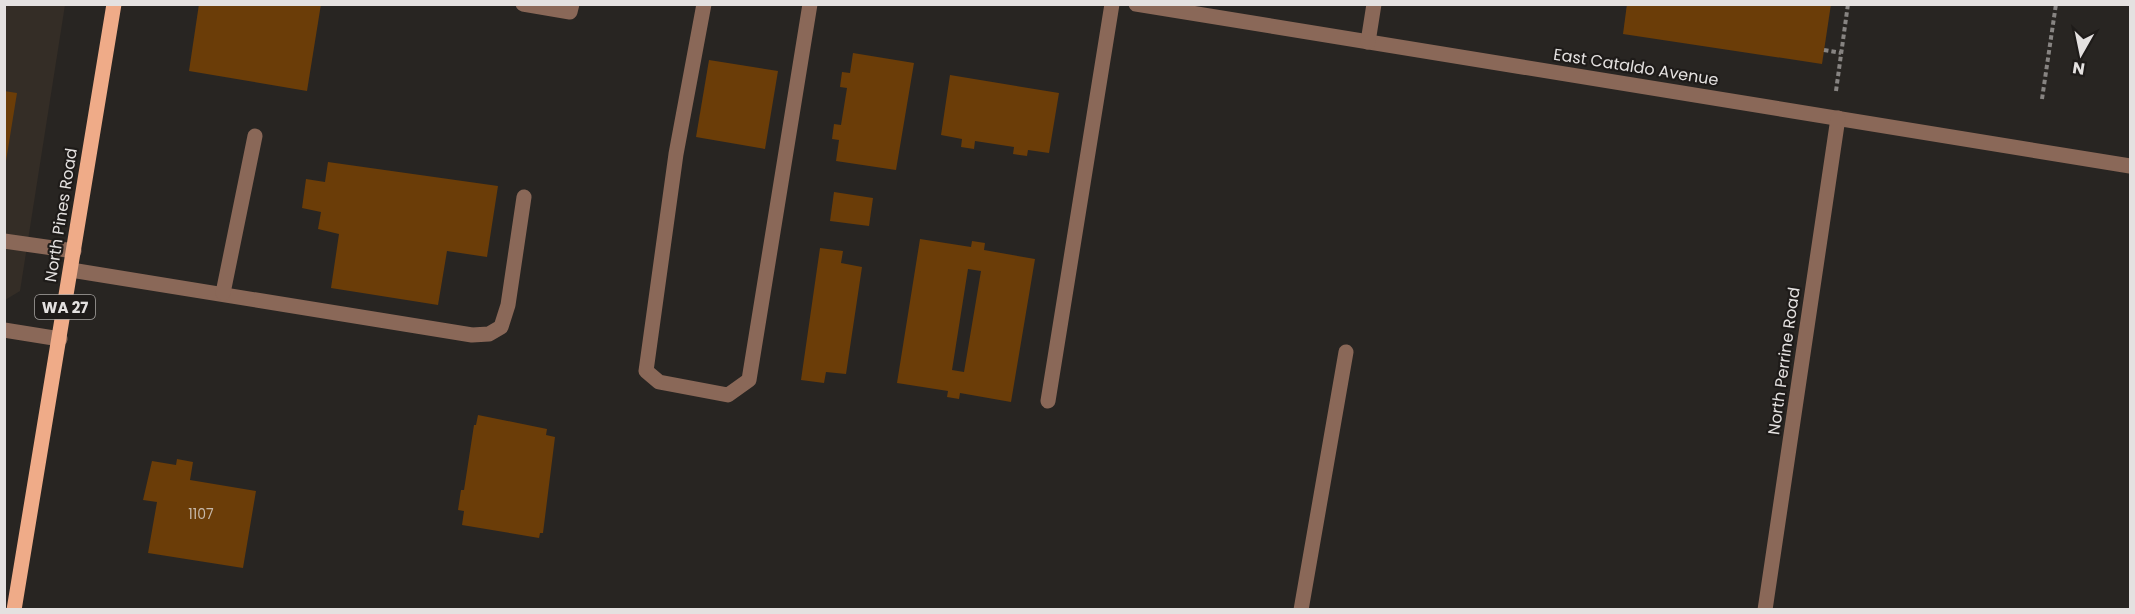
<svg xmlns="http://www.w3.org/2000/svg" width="2135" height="614" viewBox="0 0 2135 614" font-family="Poppins,sans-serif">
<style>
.built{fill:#342d26}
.building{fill:#6b3d08;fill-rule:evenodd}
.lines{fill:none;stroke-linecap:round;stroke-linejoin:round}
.path{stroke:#878482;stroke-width:4;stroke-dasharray:4.5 3;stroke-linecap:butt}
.minor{stroke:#8a6858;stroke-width:15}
.major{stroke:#efab88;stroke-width:15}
.labels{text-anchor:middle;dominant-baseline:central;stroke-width:4.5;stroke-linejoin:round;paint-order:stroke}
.number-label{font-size:14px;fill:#c6b8aa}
.shield{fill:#1e1b19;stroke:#a9a6a4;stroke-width:1.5}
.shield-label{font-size:15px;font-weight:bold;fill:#e4e1e0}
.street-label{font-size:16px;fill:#e4e1e0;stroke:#1e1b19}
</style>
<rect width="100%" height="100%" fill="#282522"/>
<!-- built -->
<polygon class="built" points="4,5 65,5 20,291 5,300"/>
<!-- building -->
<g class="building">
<polygon points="199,4 321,4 307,91 189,71"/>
<polygon points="1627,4 1831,4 1822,64 1623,34"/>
<polygon points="853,53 914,63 896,170 836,161 839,140 832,139 834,124 841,125 847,88 840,87 842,72 850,73"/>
<polygon points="709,60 778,71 765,149 696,137"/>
<polygon points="950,75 1059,93 1049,153 1028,150 1027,156 1013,154 1014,147 975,141 974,149 961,147 962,139 941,135"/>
<polygon points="4,91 17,93 6,161 4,161"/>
<polygon points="328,162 498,186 487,257 447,251 438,305 331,288 339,234 318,229 321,212 302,208 306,179 325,182"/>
<polygon points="834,192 873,198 869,226 830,221"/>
<path d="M920,239l51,8 1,-6 13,2 -1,7 51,9 -24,143 -51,-9 -1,6 -12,-2 1,-6 -51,-8zM968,269l13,2 -17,101 -12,-2z"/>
<polygon points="820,248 843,251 841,263 862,267 846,374 826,372 824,383 801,380"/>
<polygon points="478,415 547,429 546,435 555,437 543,533 540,533 539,538 462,525 464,511 458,510 461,490 464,490 474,425 476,425"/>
<polygon points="177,459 193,462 190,480 256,491 243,568 148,553 157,502 143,500 152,461 176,465"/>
</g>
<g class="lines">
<!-- path -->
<g class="path">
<polyline points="1824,50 1841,53"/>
<polyline points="1836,91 1848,4"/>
<polyline points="2042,99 2056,4"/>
</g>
<!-- minor -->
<g class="minor">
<polyline points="523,4 570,12 572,4"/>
<polyline points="704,4 676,154 646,371 659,382 728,395 749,380 810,4"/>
<polyline points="1136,4 2130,166"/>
<polyline points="1368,42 1374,4"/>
<polyline points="4,241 74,251"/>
<polyline points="71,270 472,335 489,334 501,327 508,305 524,197"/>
<polyline points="223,293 255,136"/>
<polyline points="4,330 60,339"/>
<polyline points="1048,401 1112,4"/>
<polyline points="1301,610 1346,352"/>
<polyline points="1765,610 1838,118"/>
</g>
<!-- major -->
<polyline class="major" points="14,610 114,4"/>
</g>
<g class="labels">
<!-- number labels -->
<g class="number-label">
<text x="201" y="514">1107</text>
</g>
<!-- shield labels -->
<rect class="shield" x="35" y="295" width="60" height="24" rx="4.5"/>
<g class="shield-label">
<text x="65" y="307">WA 27</text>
</g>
<!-- street labels -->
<g class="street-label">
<text transform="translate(1636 67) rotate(9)">East Cataldo Avenue</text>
<text transform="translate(61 215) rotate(-81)">North Pines Road</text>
<text transform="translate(1784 361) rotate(-82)">North Perrine Road</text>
</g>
</g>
<!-- border -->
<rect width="2135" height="614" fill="none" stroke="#e4e1e0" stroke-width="12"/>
<!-- north arrow -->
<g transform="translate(2081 54) rotate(189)" stroke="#1e1b19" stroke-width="4.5" paint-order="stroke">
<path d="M0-4.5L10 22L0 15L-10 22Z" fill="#e4e1e0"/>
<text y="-9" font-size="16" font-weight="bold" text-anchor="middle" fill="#e4e1e0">N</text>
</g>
</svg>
